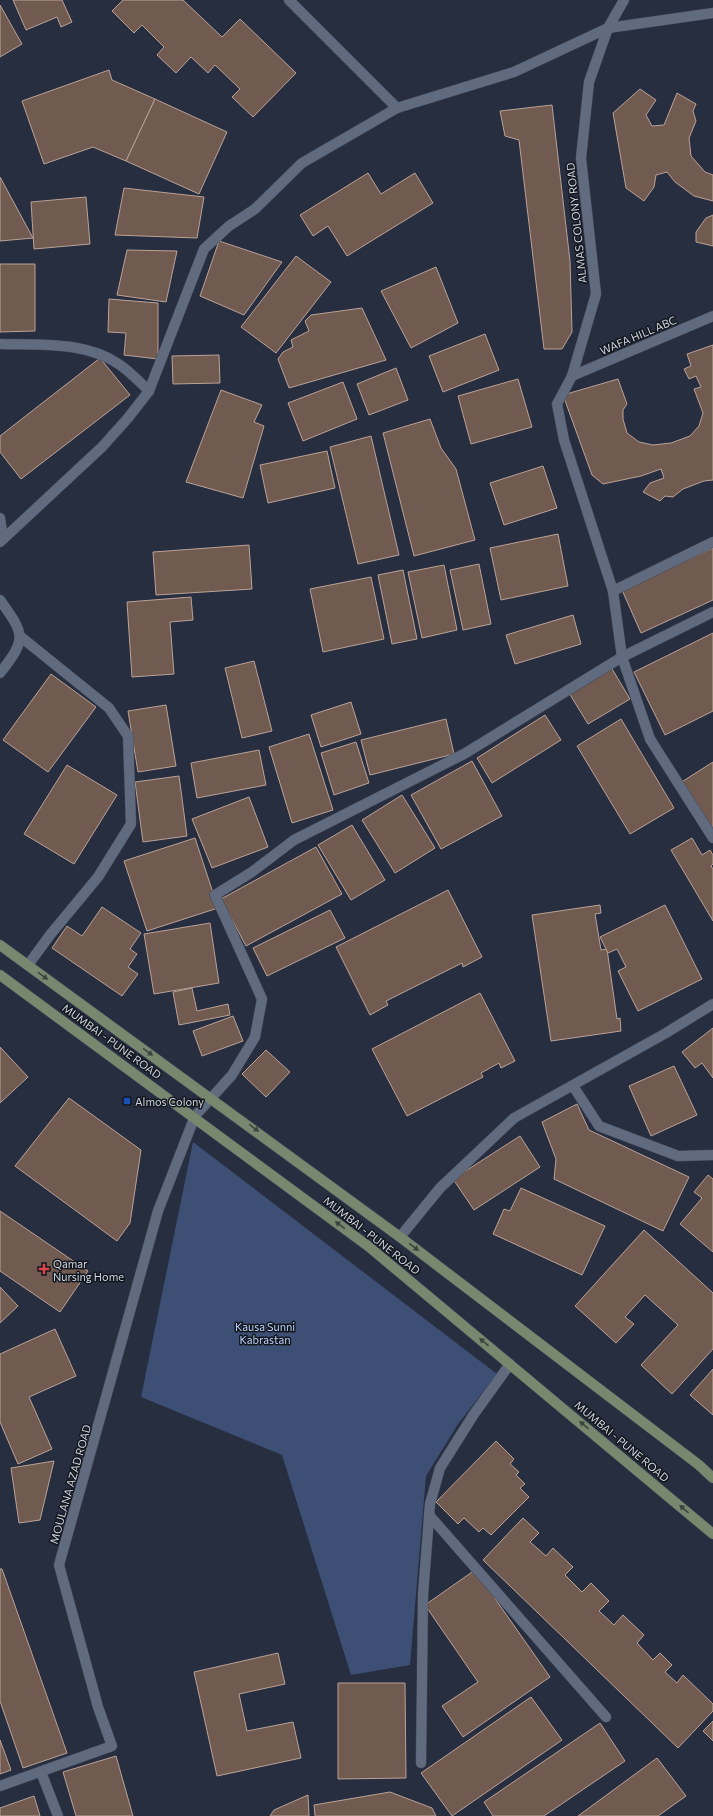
<svg xmlns="http://www.w3.org/2000/svg" width="713" height="1816" viewBox="0 0 713 1816" font-family="Commissioner,sans-serif">
<style>
.green{fill:#3d4f74}
.building{fill:#715b51;stroke:#bba297}
.lines{fill:none;stroke-linecap:round;stroke-linejoin:round}
.lane-casing{stroke:#444b5a;stroke-width:11}
.street-casing{stroke:#444b5a;stroke-width:11}
.secondary-casing{stroke:#444b5a;stroke-width:11}
.lane{stroke:#616b7f;stroke-width:10}
.street{stroke:#616b7f;stroke-width:10}
.secondary{stroke:#77886f;stroke-width:10}
.oneway{fill:#3b443e}
.transit-dot{fill:#1a4fb4;stroke:#13171e;stroke-width:1.5}
.health-dot{fill:#e0444e;stroke:#13171e;stroke-width:1.5}
.labels{text-anchor:middle;dominant-baseline:central;stroke-width:3;stroke-linejoin:round;paint-order:stroke}
.street-label{font-size:11px;fill:#cfd5e0;stroke:#13171e}
.poi-label{font-size:11px;fill:#cfd5e0;stroke:#13171e;text-anchor:start}
.park-label{font-size:11px;fill:#bbd1fc;stroke:#13171e}
</style>
<rect width="100%" height="100%" fill="#262e40"/>
<!-- green -->
<polygon class="green" points="193,1142 497,1374 458,1424 426,1476 410,1665 351,1675 282,1455 141,1397"/>
<!-- building -->
<g class="building">
<polygon points="13,0 62,0 72,22 61,27 57,17 26,30"/>
<polygon points="123,0 183,0 222,37 240,19 296,73 253,117 232,97 240,89 215,65 208,73 191,57 176,73 157,55 164,47 142,25 134,33 112,11"/>
<polygon points="0,5 22,44 0,57"/>
<polygon points="109,70 112,80 155,99 126,161 93,147 44,164 22,101"/>
<polygon points="640,89 656,100 646,115 652,126 664,125 677,93 696,104 693,111 696,121 689,138 691,156 705,172 713,175 713,201 694,196 675,182 667,172 656,175 654,187 644,201 626,188 613,113"/>
<polygon points="155,99 227,132 199,194 126,161"/>
<polygon points="552,105 570,261 572,332 562,349 544,349 519,140 505,136 500,111"/>
<polygon points="368,173 381,194 415,173 433,203 347,256 328,226 313,236 300,215"/>
<polygon points="0,177 33,238 0,241"/>
<polygon points="124,188 204,197 197,238 115,235"/>
<polygon points="86,197 90,244 34,249 31,202"/>
<polygon points="713,215 713,246 696,242 696,232 706,218"/>
<polygon points="219,241 282,262 244,315 200,296"/>
<polygon points="127,250 177,251 166,302 117,295"/>
<polygon points="296,256 331,282 276,353 241,327"/>
<polygon points="0,264 35,264 35,331 0,332"/>
<polygon points="436,267 458,323 411,348 381,291"/>
<polygon points="109,299 158,303 158,359 124,355 126,333 108,332"/>
<polygon points="362,308 386,360 289,388 278,359 283,352 293,347 291,340 309,331 305,321 311,315"/>
<polygon points="485,334 499,370 443,392 429,356"/>
<polygon points="713,345 713,480 704,481 683,489 673,497 665,496 660,501 643,492 650,483 664,478 661,469 641,476 603,484 592,475 563,395 618,379 627,404 623,410 623,419 627,433 639,442 653,445 671,443 690,436 699,426 703,413 694,389 701,387 696,376 689,379 684,369 691,366 687,354"/>
<polygon points="219,355 220,383 173,384 172,356"/>
<polygon points="100,358 130,395 21,479 0,452 0,436"/>
<polygon points="396,368 408,400 369,415 357,384"/>
<polygon points="518,379 532,427 471,444 458,396"/>
<polygon points="343,382 357,419 303,441 288,403"/>
<polygon points="221,390 262,405 254,422 264,426 243,498 186,482"/>
<polygon points="430,419 441,448 456,469 475,540 414,556 383,433"/>
<polygon points="371,436 399,555 358,564 330,447"/>
<polygon points="327,451 335,488 268,503 260,465"/>
<polygon points="543,466 557,508 504,525 490,483"/>
<polygon points="558,534 568,586 501,600 490,548"/>
<polygon points="249,545 252,589 156,595 153,552"/>
<polygon points="713,548 713,600 641,633 622,590"/>
<polygon points="479,564 491,624 463,630 450,570"/>
<polygon points="444,565 457,630 422,638 408,572"/>
<polygon points="403,570 417,639 392,644 378,575"/>
<polygon points="371,577 384,639 323,652 310,589"/>
<polygon points="191,597 193,620 170,622 174,674 132,677 127,602"/>
<polygon points="573,615 581,644 515,664 506,635"/>
<polygon points="713,633 713,711 665,735 634,672"/>
<polygon points="254,661 272,731 242,738 225,668"/>
<polygon points="611,667 630,699 588,724 569,693"/>
<polygon points="51,674 96,707 48,772 3,740"/>
<polygon points="351,702 361,734 321,747 311,715"/>
<polygon points="166,705 176,766 138,772 128,711"/>
<polygon points="545,715 561,740 492,783 477,758"/>
<polygon points="446,719 454,754 370,775 361,740"/>
<polygon points="621,719 674,808 630,834 577,746"/>
<polygon points="309,734 333,810 292,823 269,747"/>
<polygon points="356,742 369,783 334,795 321,753"/>
<polygon points="259,750 266,785 197,798 191,763"/>
<polygon points="472,761 502,816 441,849 411,795"/>
<polygon points="713,762 713,837 680,783"/>
<polygon points="67,765 117,795 74,864 24,834"/>
<polygon points="179,776 187,836 143,842 135,782"/>
<polygon points="402,795 435,848 395,873 362,820"/>
<polygon points="249,797 268,847 212,868 192,819"/>
<polygon points="352,825 385,880 351,900 318,845"/>
<polygon points="195,838 218,908 147,931 124,861"/>
<polygon points="692,838 702,855 710,850 713,855 713,864 711,866 713,869 713,921 671,850"/>
<polygon points="316,847 342,894 246,946 221,899"/>
<polygon points="448,890 482,957 463,967 462,963 386,1001 388,1005 370,1015 336,947"/>
<polygon points="600,905 601,913 595,914 601,950 607,949 617,1019 620,1018 621,1031 551,1041 532,915"/>
<polygon points="665,905 702,979 638,1011 618,971 626,967 617,949 608,953 600,937"/>
<polygon points="102,907 141,933 130,949 137,954 128,967 138,974 122,996 52,948 67,926 82,936"/>
<polygon points="330,910 345,938 267,976 253,948"/>
<polygon points="210,923 219,983 154,994 144,934"/>
<polygon points="192,988 197,1011 228,1004 230,1015 179,1025 173,992"/>
<polygon points="480,993 515,1061 501,1068 499,1063 481,1073 483,1077 407,1116 372,1049"/>
<polygon points="233,1016 243,1041 202,1056 193,1031"/>
<polygon points="713,1028 713,1078 702,1063 695,1068 682,1052"/>
<polygon points="0,1047 28,1077 0,1103"/>
<polygon points="266,1050 290,1072 266,1097 242,1074"/>
<polygon points="674,1066 697,1115 651,1136 629,1086"/>
<polygon points="69,1098 141,1150 130,1223 117,1241 15,1166"/>
<polygon points="577,1104 589,1130 689,1177 663,1231 554,1179 556,1159 542,1122"/>
<polygon points="520,1136 540,1167 474,1210 453,1179"/>
<polygon points="708,1175 713,1179 713,1252 680,1224 702,1198 694,1192"/>
<polygon points="521,1188 605,1226 582,1275 493,1234 504,1209 510,1211"/>
<polygon points="0,1211 88,1271 60,1312 0,1271"/>
<polygon points="644,1230 713,1293 713,1349 672,1394 641,1365 678,1325 645,1295 625,1317 634,1324 616,1343 575,1306"/>
<polygon points="0,1287 18,1306 0,1323"/>
<polygon points="55,1329 76,1376 29,1397 52,1449 18,1464 0,1422 0,1354"/>
<polygon points="713,1369 713,1415 690,1395"/>
<polygon points="496,1441 514,1459 510,1464 519,1472 516,1475 525,1484 520,1488 529,1497 491,1535 483,1528 479,1532 464,1518 458,1524 436,1502"/>
<polygon points="54,1461 40,1520 19,1523 11,1468"/>
<polygon points="523,1518 539,1533 530,1542 546,1556 553,1548 573,1567 565,1575 582,1592 591,1583 609,1601 599,1611 614,1625 623,1615 644,1635 637,1643 653,1660 660,1653 672,1665 665,1672 677,1683 683,1675 713,1704 713,1711 678,1748 483,1560"/>
<polygon points="0,1569 2,1569 67,1753 23,1768 0,1701"/>
<polygon points="475,1570 550,1677 463,1737 442,1706 478,1682 425,1605"/>
<polygon points="278,1653 285,1684 239,1694 247,1731 293,1722 301,1758 217,1776 194,1672"/>
<polygon points="338,1683 405,1683 406,1778 338,1779"/>
<polygon points="531,1697 562,1740 452,1816 421,1773"/>
<polygon points="713,1721 713,1741 703,1731"/>
<polygon points="600,1723 625,1761 544,1816 493,1816 484,1802"/>
<polygon points="0,1740 11,1770 0,1774"/>
<polygon points="116,1756 133,1816 76,1816 63,1772"/>
<polygon points="657,1758 686,1796 658,1816 578,1816"/>
<polygon points="390,1792 432,1808 436,1816 315,1816 314,1805"/>
<polygon points="308,1795 309,1816 270,1816 274,1810"/>
<polygon points="34,1796 40,1816 0,1816 0,1808"/>
</g>
<g class="lines">
<defs>
<g id="lane">
<polyline points="289,0 397,108"/>
<polyline points="429,1515 606,1717"/>
<polyline points="421,1763 423,1595 430,1504 440,1468 474,1414 510,1364"/>
</g>
<g id="street">
<polyline points="624,0 608,28 589,82 581,158 596,294 572,376 557,404 564,440 613,591 622,657 650,739 713,838"/>
<path d="M0,344c39,1 86,-3 120,21 10,7 20,17 29,26"/>
<polyline points="572,376 713,316"/>
<polyline points="0,518 3,539"/>
<polyline points="0,542 102,447 128,418 149,391 204,249 229,226 255,209 302,163 397,108 514,72 608,28 713,13"/>
<polyline points="613,591 713,542"/>
<path d="M0,600c24,34 28,38 0,73"/>
<polyline points="21,637 109,708 128,736 131,824 98,877 50,935 28,965"/>
<polyline points="573,1086 599,1126 678,1156 713,1155"/>
<polyline points="400,1237 440,1188 514,1118 666,1033 713,1004"/>
<polyline points="41,1772 58,1816"/>
<polyline points="0,1786 112,1746 98,1707 59,1565 158,1211 195,1116 232,1075 255,1037 262,999 215,895 252,872 294,840 464,754 622,657 713,612"/>
</g>
<g id="secondary">
<polyline points="0,945 400,1237 699,1465 713,1478"/>
<polyline points="0,975 368,1246 713,1534"/>
</g>
</defs>
<!-- lane casing -->
<use href="#lane" class="lane-casing"/>
<!-- street casing -->
<use href="#street" class="street-casing"/>
<!-- secondary casing -->
<use href="#secondary" class="secondary-casing"/>
<!-- lane -->
<use href="#lane" class="lane"/>
<!-- street -->
<use href="#street" class="street"/>
<!-- secondary -->
<use href="#secondary" class="secondary"/>
</g>
<!-- one-way arrows -->
<defs><path id="oneway-solid" d="M-6-.8H1V-3.2L6.5 0L1 3.2V.8H-6Z"/></defs>
<g class="oneway">
<use href="#oneway-solid" transform="translate(43 976) rotate(36)"/>
<use href="#oneway-solid" transform="translate(148 1052) rotate(36)"/>
<use href="#oneway-solid" transform="translate(254 1128) rotate(36)"/>
<use href="#oneway-solid" transform="translate(340 1225) rotate(-143)"/>
<use href="#oneway-solid" transform="translate(414 1247) rotate(37)"/>
<use href="#oneway-solid" transform="translate(484 1342) rotate(-140)"/>
<use href="#oneway-solid" transform="translate(584 1425) rotate(-140)"/>
<use href="#oneway-solid" transform="translate(684 1509) rotate(-139)"/>
</g>
<!-- markers -->
<rect class="transit-dot" x="123" y="1097" width="8" height="8" rx="2"/>
<path class="health-dot" d="M42 1263h4v4h4v4h-4v4h-4v-4h-4v-4h4z"/>
<g class="labels">
<!-- street labels -->
<g class="street-label">
<text transform="translate(576 223) rotate(-96)">ALMAS COLONY ROAD</text>
<text transform="translate(638 335) rotate(-23)">WAFA HILL ABC</text>
<text transform="translate(112 1041) rotate(36)">MUMBAI - PUNE ROAD</text>
<text transform="translate(372 1235) rotate(38)">MUMBAI - PUNE ROAD</text>
<text transform="translate(622 1441) rotate(40)">MUMBAI - PUNE ROAD</text>
<text transform="translate(70 1484) rotate(-74)">MOULANA AZAD ROAD</text>
</g>
<!-- poi labels -->
<g class="poi-label">
<text x="135" y="1101">Almos Colony</text>
<text x="53" y="1263">Qamar<tspan x="53" dy="13">Nursing Home</tspan></text>
</g>
<!-- park labels -->
<g class="park-label">
<text x="265" y="1326">Kausa Sunni<tspan x="265" dy="13">Kabrastan</tspan></text>
</g>
</g>
</svg>
